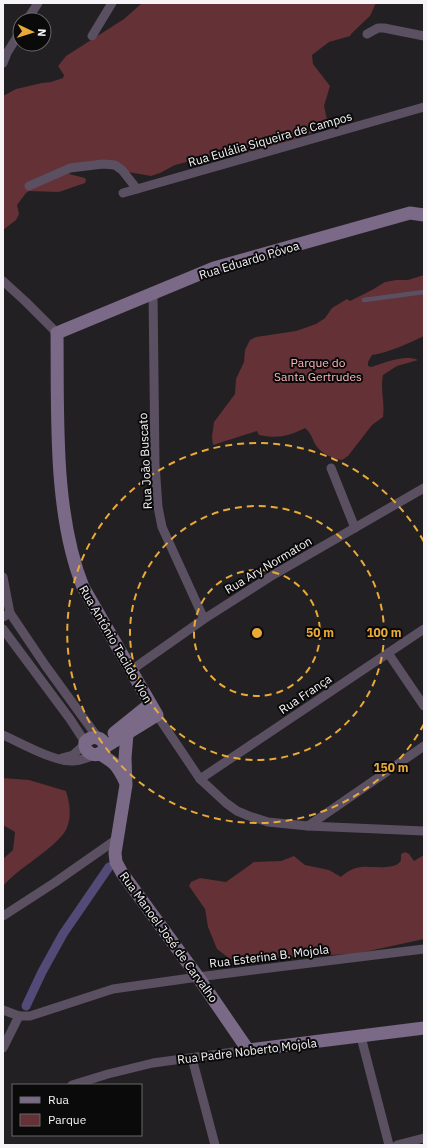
<svg xmlns="http://www.w3.org/2000/svg" width="427" height="1148" viewBox="0 0 427 1148" font-family="'IBM Plex Sans',sans-serif">
<style>
.green{fill:#633136}
.lines{fill:none;stroke-linecap:round;stroke-linejoin:round}
.canal{stroke:#524a77;stroke-width:9}
.lane{stroke:#5b5062;stroke-width:4.5}
.street{stroke:#5b5062;stroke-width:9}
.secondary{stroke:#7b6a87;stroke-width:13}
.ring{fill:none;stroke:#eaaa38;stroke-width:2;stroke-dasharray:7 5}
.labels{text-anchor:middle;dominant-baseline:central;stroke-width:4;stroke-linejoin:round;paint-order:stroke}
.street-label{font-size:12px;fill:#f6f4f6;stroke:#0b0a0b}
.park-label{font-size:12px;fill:#fdb6bb;stroke:#0b0a0b}
.centre{fill:#eaaa38;stroke:#0b0a0b;stroke-width:2}
.ring-label{font-size:12px;text-anchor:middle;font-weight:bold;fill:#eaaa38;stroke:#0b0a0b;stroke-width:4;stroke-linejoin:round;paint-order:stroke}
</style>
<rect width="100%" height="100%" fill="#222022"/>
<!-- green -->
<g class="green">
<polygon points="142,3 376,3 370,16 352,33 350,36 329,42 312,55 313,64 330,86 324,106 328,124 324,128 273,148 245,154 221,154 206,157 175,165 160,173 151,176 100,167 73,170 69,174 85,178 86,180 85,183 59,192 29,191 26,193 17,205 19,214 16,220 3,230 3,96 16,89 42,83 51,82 63,78 64,75 58,66 66,56 124,19"/>
<path d="M424,275v61c-17,8 -34,16 -52,19l-4,7v4l3,1c14,-4 33,-13 47,-7l-21,6 -14,9c-3,14 2,28 0,42l-11,8 -24,31 -6,4c-10,-2 -21,-6 -27,-16 -3,-6 -4,-11 -10,-16 -16,8 -27,11 -46,7l-2,-4 -44,14 -1,-8 2,-15 21,-28 1,-15 8,-17 1,-12 5,-10 6,-3 40,-6 20,-7 9,-6 7,-10 15,-9 3,2 22,-11 13,-8 11,-2h12z"/>
<path d="M3,778l26,2 37,11c4,13 6,26 0,39 -2,4 -6,7 -8,10 -17,17 -39,28 -55,46v-27l10,-9 2,-18 -12,-7z"/>
<path d="M405,852l4,2 5,7 10,-6v84l-69,15 -57,2 -48,5 -20,-2 -13,-10 -9,-22 -3,-18 -16,-23 2,-4 9,-4 26,4 28,-20 27,-1 13,-5 11,9 24,5 12,7c5,-5 12,-9 20,-10 9,-1 36,4 40,-7 0,-2 0,-4 0,-6z"/>
</g>
<g class="lines">
<!-- canal -->
<polyline class="canal" points="26,1006 42,972 63,934 109,867"/>
<!-- lane -->
<polyline class="lane" points="364,300 424,292"/>
<!-- street -->
<g class="street">
<polyline points="27,20 38,3"/>
<polyline points="367,34 378,28 384,28 424,36"/>
<polyline points="92,36 112,3"/>
<polyline points="3,63 7,53 20,32"/>
<polyline points="29,186 70,168 103,164 115,165 122,170 137,189"/>
<polyline points="123,193 424,107"/>
<polyline points="3,281 26,302 57,333"/>
<polyline points="153,293 155,464 158,507 162,527 204,619"/>
<polyline points="331,468 355,528"/>
<polyline points="3,577 10,613 3,617"/>
<polyline points="10,613 45,665 98,738"/>
<polyline points="3,629 70,719 85,742"/>
<polyline points="388,653 424,706"/>
<polyline points="130,671 204,619 273,575 424,488"/>
<polyline points="157,715 200,779 226,803 237,811 249,816 268,822 308,826 424,831"/>
<path d="M3,735c18,8 51,27 70,26 7,0 14,-3 21,-6"/>
<polyline points="62,758 73,755 84,745"/>
<polyline points="200,779 424,629"/>
<polyline points="308,826 424,746"/>
<polyline points="3,916 54,883 117,839"/>
<polyline points="3,1010 19,1016 30,1016 113,989 198,977 424,949"/>
<polyline points="361,1037 389,1145"/>
<polyline points="3,1048 19,1016"/>
<polyline points="192,1058 215,1145"/>
<polyline points="72,1085 108,1074 153,1063 248,1050"/>
<polyline points="397,1145 424,1138"/>
</g>
<!-- secondary -->
<g class="secondary">
<polyline points="114,733 150,704"/>
<polyline points="127,734 125,758 126,785 115,853 116,862 122,873 198,977 248,1050 424,1028"/>
<path d="M105,747c-2,-11 -13,-12 -20,-5 -2,13 16,18 20,5l52,-32 -74,-128c-30,-75 -25,-174 -26,-254l157,-65 196,-55 14,2"/>
<path d="M100,754c15,9 17,11 25,27"/>
</g>
</g>
<!-- distance rings -->
<g class="ring">
<circle cx="257" cy="633" r="63"/>
<circle cx="257" cy="633" r="127"/>
<path d="M424 724A190 190 0 1 1 424 542"/>
</g>
<g class="labels">
<!-- street labels -->
<g class="street-label">
<text transform="translate(270 139) rotate(-16)">Rua Eulália Siqueira de Campos</text>
<text transform="translate(249 260) rotate(-17)">Rua Eduardo Póvoa</text>
<text transform="translate(145 461) rotate(-93)">Rua João Buscato</text>
<text transform="translate(268 565) rotate(-31)">Rua Ary Normaton</text>
<text transform="translate(116 644) rotate(60)">Rua Antônio Tacildo Vion</text>
<text transform="translate(305 694) rotate(-34)">Rua França</text>
<text transform="translate(169 937) rotate(54)">Rua Manoel José de Carvalho</text>
<text transform="translate(269 956) rotate(-7)">Rua Esterina B. Mojola</text>
<text transform="translate(247 1051) rotate(-7)">Rua Padre Noberto Mojola</text>
</g>
<!-- park labels -->
<g class="park-label">
<text x="318" y="362">Parque do<tspan x="318" dy="14">Santa Gertrudes</tspan></text>
</g>
</g>
<circle cx="257" cy="633" r="6" class="centre"/>
<g class="ring-label">
<text x="320" y="637">50 m</text>
<text x="384" y="637">100 m</text>
<text x="391" y="772">150 m</text>
</g>
<!-- border -->
<rect width="427" height="1148" fill="none" stroke="#f6f4f6" stroke-width="8"/>
<!-- legend -->
<rect x="12" y="1084" width="130" height="52" fill="#0b0a0b" stroke="#696869"/>
<rect x="20" y="1097" width="20" height="6" fill="#7b6a87" stroke="#696869"/>
<text x="48" y="1104" font-size="12" fill="#f6f4f6">Rua</text>
<rect x="20" y="1114" width="20" height="12" fill="#633136" stroke="#696869"/>
<text x="48" y="1124" font-size="12" fill="#f6f4f6">Parque</text>
<!-- north arrow -->
<g transform="translate(32 32) rotate(94)"><circle r="19" fill="#0b0a0b" stroke="#696869"/>
<path d="M0-3L7 15L0 10L-7 15Z" fill="#eaaa38"/>
<text y="-6" font-size="11" font-weight="bold" text-anchor="middle" fill="#f6f4f6">N</text>
</g>
</svg>
